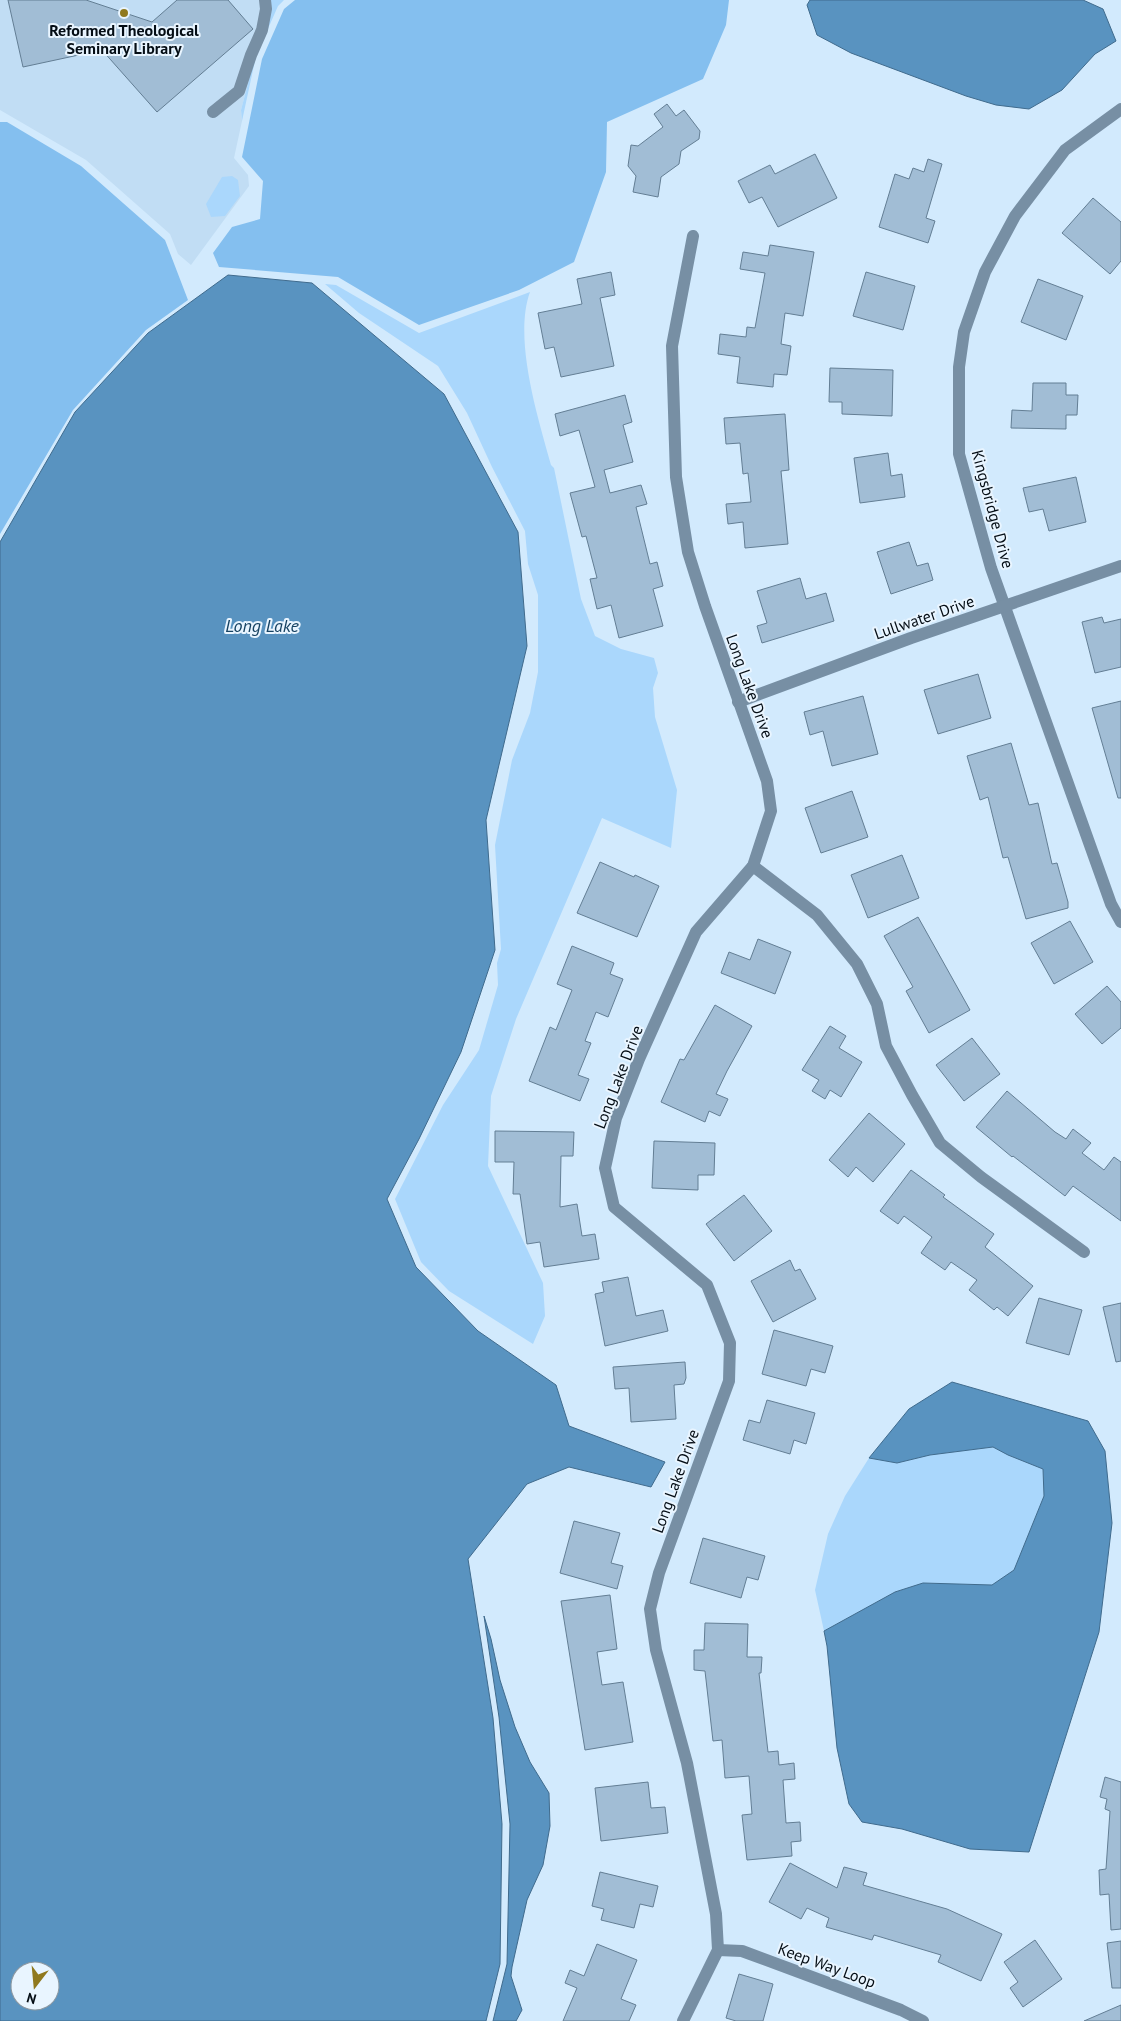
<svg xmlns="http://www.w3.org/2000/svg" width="1121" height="2021" viewBox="0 0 1121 2021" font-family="'PT Sans',sans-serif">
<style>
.built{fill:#c1ddf4}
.green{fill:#aad7fc}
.forest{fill:#84bfef}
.water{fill:#5993c0;stroke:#406b8d;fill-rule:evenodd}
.building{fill:#a1bdd5;stroke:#637e94}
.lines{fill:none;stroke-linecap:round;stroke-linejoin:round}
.minor{stroke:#778fa4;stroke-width:12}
.poi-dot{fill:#90791e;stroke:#e9f5ff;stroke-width:2}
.labels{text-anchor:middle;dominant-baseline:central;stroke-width:4;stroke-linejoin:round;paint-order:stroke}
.poi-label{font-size:16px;font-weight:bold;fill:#040d15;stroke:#e9f5ff}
.street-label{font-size:16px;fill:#040d15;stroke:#e9f5ff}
.water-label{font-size:18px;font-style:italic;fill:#164262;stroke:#e9f5ff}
</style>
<rect width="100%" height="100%" fill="#d2eafd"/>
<!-- built -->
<polygon class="built" points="0,0 270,0 241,110 242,121 234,158 248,175 249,186 191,265 178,254 170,234 86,160 0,110"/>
<!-- green -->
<g class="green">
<polygon points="270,0 284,0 278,6 256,56 242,121 241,110"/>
<polygon points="232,176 238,180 240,196 225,216 211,217 206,204 222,177"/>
<path d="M325,284l11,1 83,48 111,-41c-17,47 8,126 21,173l3,3 27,131 14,37 26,13 33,9 4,15 -5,15 2,29 22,73 -6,58 -69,-30 -86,201 -25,77 -3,70 55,117 2,33 -12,28 -84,-53 -28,-29 -26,-63 48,-94 36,-55 19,-65 -1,-22 4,-14 -6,-104 17,-85 18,-47 8,-41v-77l-10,-31 -3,-33 -33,-64 -25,-54 -29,-47 -79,-53z"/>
<polygon points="993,1447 1008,1455 1043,1469 1044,1496 1014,1570 992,1585 923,1583 895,1592 824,1631 815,1590 828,1534 845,1496 869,1458 897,1463 930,1455"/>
</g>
<!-- forest -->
<g class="forest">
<polygon points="295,0 729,0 726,25 703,79 607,122 606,172 574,262 519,290 419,325 338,277 219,267 213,253 232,227 260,219 263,181 242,157 262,59 284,9"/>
<polygon points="0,122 7,122 81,166 165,240 188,300 146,330 73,410 0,534"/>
</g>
<!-- water -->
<g class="water">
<polygon points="810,0 1083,0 1103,9 1116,41 1095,54 1062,90 1029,109 996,105 966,96 851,53 817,35 807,5"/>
<path d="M228,275l84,8 132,111 74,138 9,114 -41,174 9,130 -34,102 -42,87 -32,60 29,68 62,64 78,54 13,41 96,36 -14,25 -82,-20 -42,17 -59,75 25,159 9,106 -2,140 -14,57h-486v-1479l75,-130 73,-79zM20,1971h30v30h-30z"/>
<polygon points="952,1382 1088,1421 1105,1451 1112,1523 1099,1632 1029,1852 970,1849 902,1829 862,1822 849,1804 837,1748 827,1646 824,1631 895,1592 923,1583 992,1585 1014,1570 1044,1496 1043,1469 1008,1455 993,1447 930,1455 897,1463 869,1458 909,1409"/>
<polygon points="484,1616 491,1639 500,1680 515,1727 530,1762 549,1793 550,1826 543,1865 527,1900 512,1967 511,1976 522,2010 516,2021 493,2021 507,1964 510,1824 499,1717"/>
</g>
<!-- building -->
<g class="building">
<polygon points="8,0 86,0 152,22 177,0 228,0 253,29 157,112 102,50 23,67"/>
<polygon points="667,104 676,116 684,110 700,131 699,139 681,151 679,164 661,177 658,197 633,192 636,176 628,166 631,145 638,146 663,127 654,114"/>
<polygon points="815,154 837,198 778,227 762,197 749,203 738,181 770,165 775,174"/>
<polygon points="928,159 942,164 926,218 935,221 928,243 879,227 895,174 909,179 913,168 924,172"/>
<polygon points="1093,198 1121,222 1121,261 1110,274 1062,233"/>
<polygon points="770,245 814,252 803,316 785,313 781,344 791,346 787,375 774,374 773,387 737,383 740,357 718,354 720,334 746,337 747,327 755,328 765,273 740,269 743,252 768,256"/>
<polygon points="611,272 615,295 600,298 614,366 561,377 554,347 545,349 538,313 582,304 577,279"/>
<polygon points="866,272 915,286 903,330 853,316"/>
<polygon points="1038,279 1083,296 1066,340 1021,322"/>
<polygon points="830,368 893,370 892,416 842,414 842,402 829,402"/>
<polygon points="1033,383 1066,383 1066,395 1078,395 1077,415 1066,415 1066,429 1011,428 1012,410 1032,411"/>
<polygon points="625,395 632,422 623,425 633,462 604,470 610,493 641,485 647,504 636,507 650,564 657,562 663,586 653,589 663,626 619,638 611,605 597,609 590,579 597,578 586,536 582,537 570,493 595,487 579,430 560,436 555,414"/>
<polygon points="785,414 789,470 781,471 788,544 745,548 743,522 728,524 726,504 751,502 748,473 743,474 740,443 726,444 724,418"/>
<polygon points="888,453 891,476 902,474 905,497 860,503 854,458"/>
<polygon points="1076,477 1086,522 1049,531 1043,509 1029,512 1023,488"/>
<polygon points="909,542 917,566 928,563 933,580 891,594 877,552"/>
<polygon points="800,578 806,599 826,593 834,621 762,643 757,626 767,623 757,591"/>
<polygon points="1102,617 1104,623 1121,619 1121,667 1095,673 1082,622"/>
<polygon points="978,674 991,718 938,734 924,690"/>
<polygon points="863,696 878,754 832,766 823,731 810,735 804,712"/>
<polygon points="1121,701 1121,798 1118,798 1092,708"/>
<polygon points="1011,743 1029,805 1038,803 1052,864 1057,863 1068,902 1068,908 1026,919 1008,857 1003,858 988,797 980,800 967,756"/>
<polygon points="852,791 868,837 821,853 805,808"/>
<polygon points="902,855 919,898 868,918 851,875"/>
<polygon points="600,862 634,877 635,875 659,886 637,937 577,913"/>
<polygon points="918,917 970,1010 929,1033 906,991 913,987 884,936"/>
<polygon points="1070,921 1093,962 1054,984 1031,943"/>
<polygon points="758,939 791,952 775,994 721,973 729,952 750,960"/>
<polygon points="572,946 614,963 610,974 623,979 608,1017 596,1012 585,1041 591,1043 578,1075 589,1079 580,1101 529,1081 550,1027 556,1030 572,990 557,984"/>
<polygon points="1107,986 1121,1002 1121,1028 1102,1044 1075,1014"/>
<polygon points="715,1005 752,1026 727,1071 716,1094 728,1099 720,1116 709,1111 705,1122 661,1102 680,1059 684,1060"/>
<polygon points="830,1026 846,1036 839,1048 862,1062 841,1097 830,1090 825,1099 812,1091 819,1080 802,1070"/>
<polygon points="972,1038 1000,1074 964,1101 936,1065"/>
<polygon points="1007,1091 1055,1132 1066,1139 1073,1129 1091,1143 1082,1153 1104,1170 1114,1157 1121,1162 1121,1221 1073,1186 1065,1196 1013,1156 1012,1157 976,1127"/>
<polygon points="869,1113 905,1144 873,1182 856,1167 848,1177 829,1160"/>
<polygon points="495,1131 574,1132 573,1156 561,1156 560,1207 577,1204 582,1236 595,1234 599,1259 544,1267 540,1242 527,1244 520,1194 513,1194 514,1162 495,1162"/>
<polygon points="654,1141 715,1143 714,1175 698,1175 698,1190 652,1188"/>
<polygon points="911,1170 945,1195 943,1197 994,1234 985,1247 1033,1286 1008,1316 997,1307 994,1310 969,1290 977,1280 951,1262 945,1270 921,1253 932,1237 904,1216 898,1224 880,1211"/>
<polygon points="744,1195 772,1231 734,1261 706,1224"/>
<polygon points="790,1260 795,1271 800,1269 816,1299 773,1322 751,1281"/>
<polygon points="628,1277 636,1316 663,1310 668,1331 605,1346 595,1294 604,1292 602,1282"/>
<polygon points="1039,1298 1082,1310 1069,1355 1026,1343"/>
<polygon points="1121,1303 1121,1361 1116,1362 1103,1307"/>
<polygon points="774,1330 833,1346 825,1373 811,1369 806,1386 762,1374"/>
<polygon points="685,1362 686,1378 684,1384 674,1385 676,1419 631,1422 629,1388 615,1389 613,1367"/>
<polygon points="767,1400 815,1413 806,1444 794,1440 790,1454 743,1440 749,1420 760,1423"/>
<polygon points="574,1521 620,1533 611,1563 623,1566 617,1589 560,1573"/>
<polygon points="703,1538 765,1556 758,1580 747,1577 741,1598 690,1583"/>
<polygon points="610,1595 617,1649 597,1652 602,1685 623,1682 633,1742 585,1750 561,1601"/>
<polygon points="705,1623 748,1624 747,1657 762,1657 761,1673 759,1673 768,1752 778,1751 779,1765 794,1763 795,1779 783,1780 786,1823 800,1822 801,1841 791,1842 792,1856 747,1860 742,1815 752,1814 749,1776 725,1778 722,1740 713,1741 705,1671 694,1670 694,1650 704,1650"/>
<polygon points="1105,1777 1121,1782 1121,1929 1111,1930 1109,1894 1100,1895 1099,1870 1106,1869 1110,1811 1105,1809 1107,1799 1100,1797"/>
<polygon points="648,1782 651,1808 665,1807 668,1833 601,1841 595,1788"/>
<polygon points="790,1863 837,1888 844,1867 867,1873 863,1885 947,1909 1002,1934 981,1981 938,1962 941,1955 874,1935 872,1940 826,1927 829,1918 807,1908 801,1919 769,1902"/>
<polygon points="600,1872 658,1886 653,1907 640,1904 634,1928 601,1920 604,1909 592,1906"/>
<polygon points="1035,1940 1062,1979 1023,2007 1010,1988 1018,1982 1004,1962"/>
<polygon points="1121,1941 1121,1988 1112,1988 1107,1943"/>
<polygon points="597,1944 637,1960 621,1999 636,2005 629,2021 563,2021 577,1988 565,1983 570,1970 584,1976"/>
<polygon points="739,1974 773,1984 763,2021 736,2021 726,2018"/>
<polygon points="1121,2005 1121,2021 1084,2021"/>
</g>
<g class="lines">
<!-- minor -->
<g class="minor">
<polyline points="1121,109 1065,150 1015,216 985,272 964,332 959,367 959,454 991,568 1111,904 1121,922"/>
<polyline points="213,112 239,91 251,55 262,30 266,9 265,0"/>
<polyline points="738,702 911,638 1121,566"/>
<polyline points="753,866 817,915 857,964 877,1004 886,1046 912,1095 940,1143 981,1177 1084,1252"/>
<polyline points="718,1950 742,1951 901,2010 923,2021"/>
<polyline points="683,2021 718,1950 716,1914 687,1763 656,1650 650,1609 659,1573 729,1381 730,1343 707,1285 614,1207 605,1168 616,1118 639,1059 696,932 753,866 771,811 767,781 705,606 688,552 676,477 672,346 693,236"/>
</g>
</g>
<!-- markers -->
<circle class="poi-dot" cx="124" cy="13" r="5"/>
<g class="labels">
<!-- poi labels -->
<g class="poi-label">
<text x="124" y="30">Reformed Theological<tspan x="124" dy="18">Seminary Library</tspan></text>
</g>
<!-- street labels -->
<g class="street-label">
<text transform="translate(993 509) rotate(75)">Kingsbridge Drive</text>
<text transform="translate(924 617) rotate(-19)">Lullwater Drive</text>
<text transform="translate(750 686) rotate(70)">Long Lake Drive</text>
<text transform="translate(618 1077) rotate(-69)">Long Lake Drive</text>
<text transform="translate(675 1481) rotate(-70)">Long Lake Drive</text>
<text transform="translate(827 1965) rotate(20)">Keep Way Loop</text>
</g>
<!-- water labels -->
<g class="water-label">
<text x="262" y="625">Long Lake</text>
</g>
</g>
<!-- north arrow -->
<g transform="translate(35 1986) rotate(196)"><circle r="24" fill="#e9f5ff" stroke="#8d98a1"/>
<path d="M0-4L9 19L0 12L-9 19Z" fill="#90791e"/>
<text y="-8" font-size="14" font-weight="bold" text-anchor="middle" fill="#040d15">N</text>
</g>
</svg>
